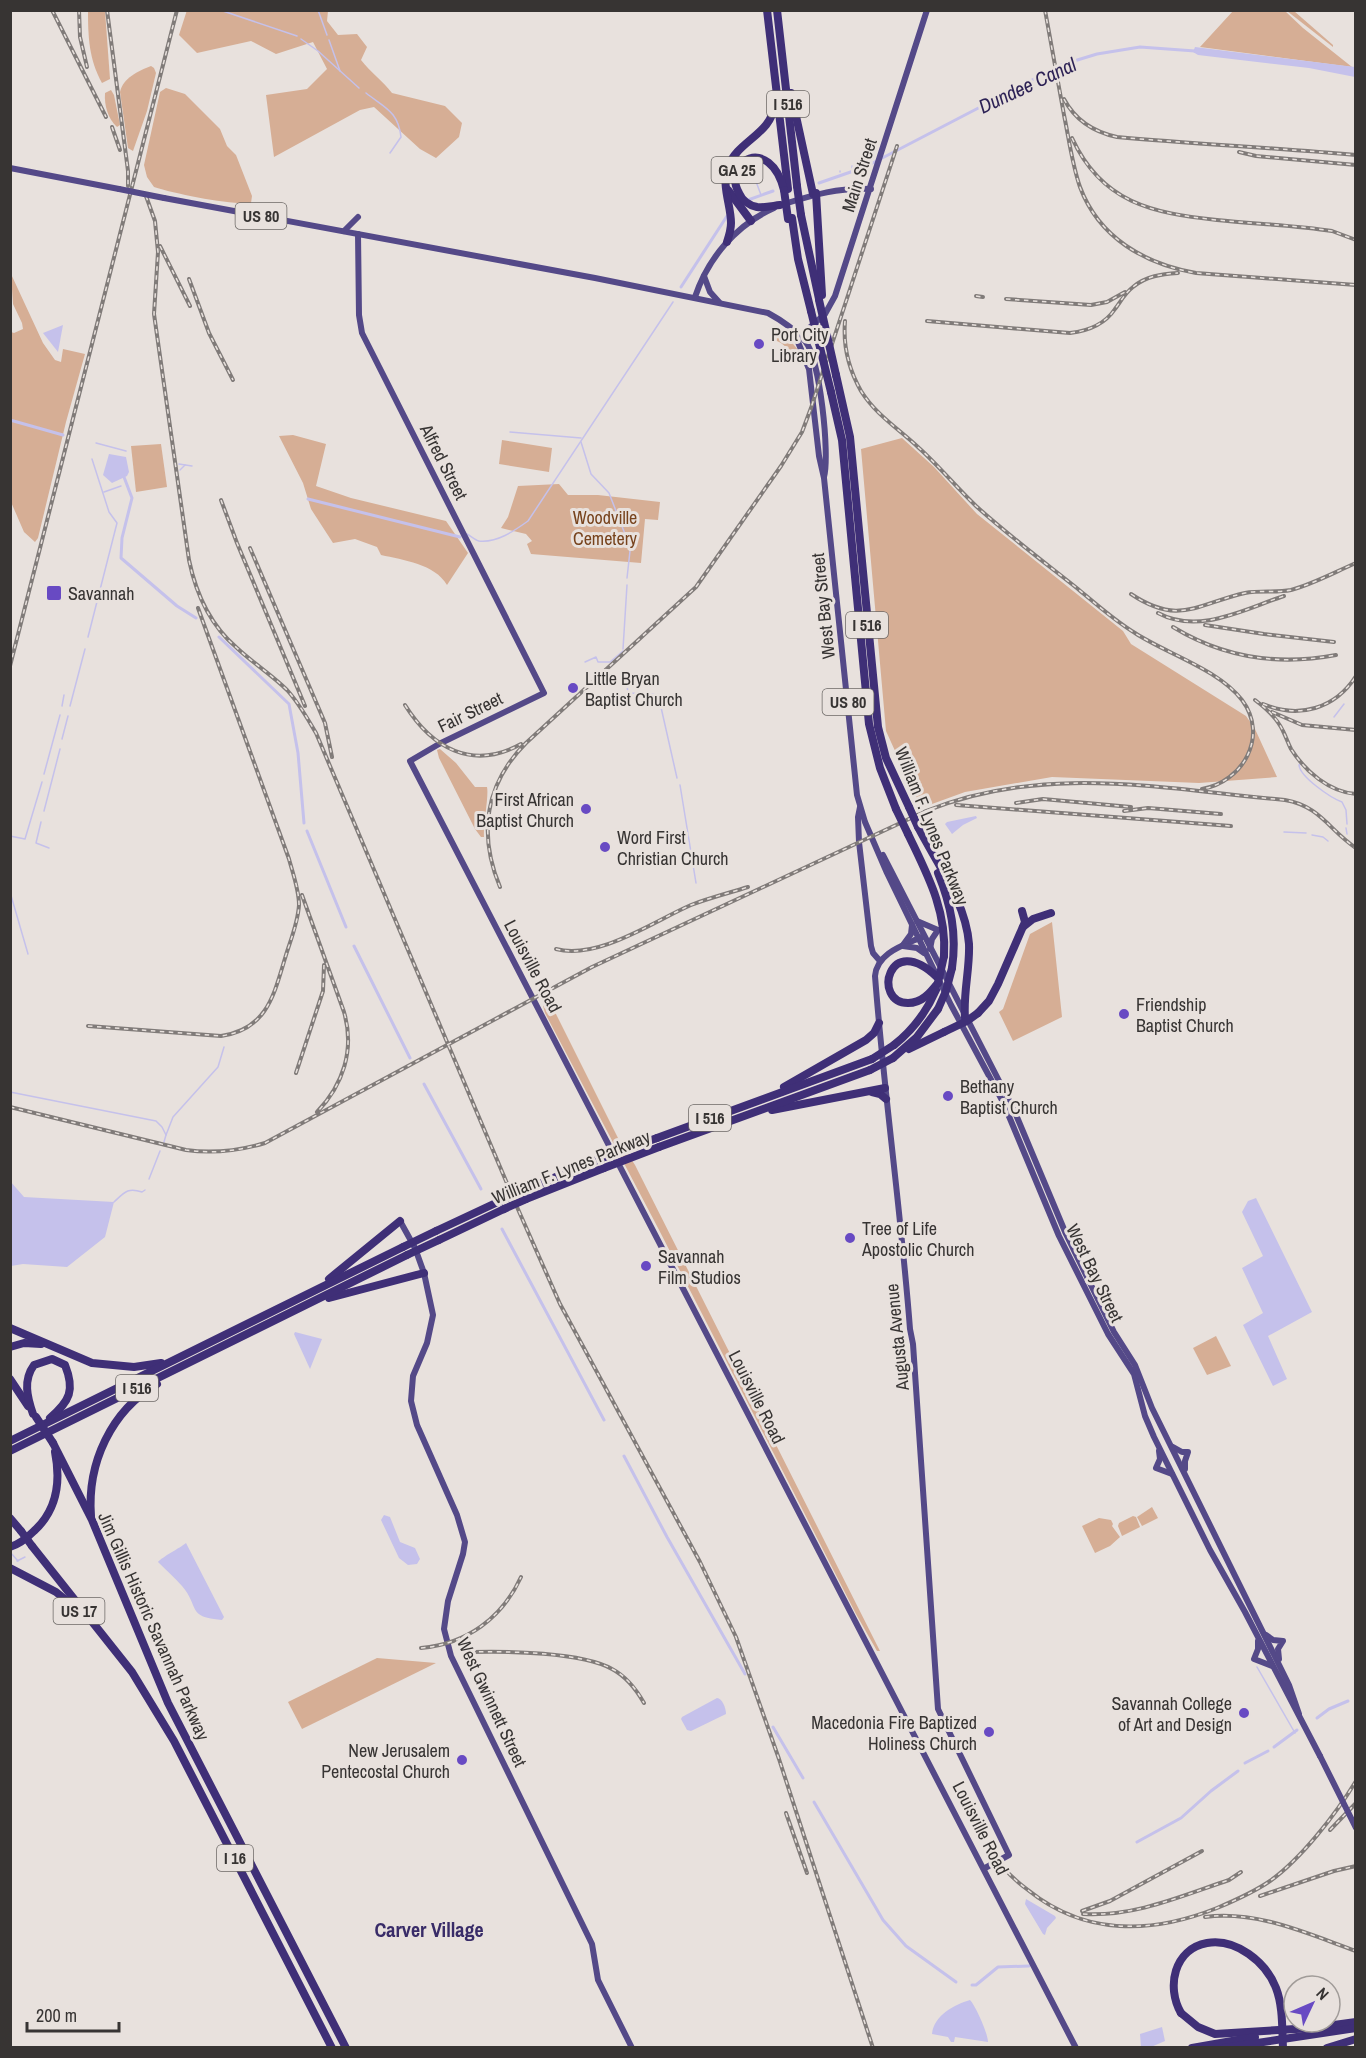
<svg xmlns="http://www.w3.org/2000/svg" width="1366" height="2058" viewBox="0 0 1366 2058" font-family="'Archivo Narrow',sans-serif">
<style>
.green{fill:#d6ae95}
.water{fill:#c5c1eb}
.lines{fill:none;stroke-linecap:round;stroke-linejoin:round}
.stream{stroke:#c5c1eb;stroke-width:1.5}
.canal{stroke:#c5c1eb;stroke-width:3}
.major{stroke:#544988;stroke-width:6}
.highway{stroke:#3f2f77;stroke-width:8}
.rail-casing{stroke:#807b79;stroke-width:4}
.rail{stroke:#e8e1dd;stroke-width:1.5;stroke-dasharray:4.5;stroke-linecap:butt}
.major-bridge{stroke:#544988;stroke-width:6}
.highway-bridge{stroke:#3f2f77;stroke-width:8}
.poi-dot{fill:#684ac3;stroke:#e8e1dd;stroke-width:2}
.labels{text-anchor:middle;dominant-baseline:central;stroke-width:6;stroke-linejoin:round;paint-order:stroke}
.shield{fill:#e8e1dd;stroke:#6c6866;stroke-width:1.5}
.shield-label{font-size:16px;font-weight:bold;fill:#373433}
.street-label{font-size:18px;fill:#373433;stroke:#e8e1dd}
.poi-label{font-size:18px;fill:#373433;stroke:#e8e1dd;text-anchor:start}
.park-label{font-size:18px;fill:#77431d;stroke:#e8e1dd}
.water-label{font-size:20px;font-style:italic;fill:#2d2255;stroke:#e8e1dd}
.neighbourhood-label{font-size:20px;font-weight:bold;fill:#392c68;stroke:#e8e1dd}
</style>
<rect width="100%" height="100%" fill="#e8e1dd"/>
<!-- green -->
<g class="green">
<path d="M187,10l141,1 -1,10 11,14 19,-1 10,13 -6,13c9,12 22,21 31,33l53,13 17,17 -3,14 -23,21 -16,-9 -46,-42 -14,3 -86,47 -8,-62 41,-6 20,-20 -14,-27 -37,12 -25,-13 -54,12 -18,-18z"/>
<polygon points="1238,10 1285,11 1303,28 1352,67 1200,47 1233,11"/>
<path d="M88,11h17l5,68 -8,4c-13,-23 -14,-46 -14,-72z"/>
<polygon points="1287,11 1294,11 1333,45 1333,47"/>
<path d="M151,66l3,2 2,5 -9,38 -14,40 -5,-3 -8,-56c3,-14 18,-21 31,-26z"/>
<path d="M166,88l19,6 35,35 7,17 9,9 16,41 -1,7c-22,2 -75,-9 -97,-16l-7,-10 -3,-12 16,-73z"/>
<path d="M111,90l3,5 6,30 -3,2c-9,-8 -13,-22 -12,-34z"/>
<polygon points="11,274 43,343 55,360 61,362 63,349 85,354 66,422 38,538 35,542 24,532 11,502 11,332 14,333 23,329 22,323 13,304"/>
<polygon points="776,327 785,334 798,350 792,352 781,343 771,338 772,331"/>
<path d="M293,435l33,9 -10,42 35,12 95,23 22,32 -21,32c-12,-21 -44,-25 -66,-30l-4,-8 -22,-8 -22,4 -22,-34 -8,-26 -24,-47z"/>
<polygon points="902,438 934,467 977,514 1123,631 1131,644 1246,716 1255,729 1277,777 1199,783 1052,777 965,792 921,808 886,731 861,449"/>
<polygon points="502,440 552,448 549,472 499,464"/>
<polygon points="161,444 167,487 136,492 131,446"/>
<polygon points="559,484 568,495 598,495 660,502 658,520 645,519 641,563 531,554 527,544 532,541 526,534 501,528 508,517 518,486"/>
<path d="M440,749l16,14 19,24h12c2,9 -4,37 -3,50h-3l-6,-8 -36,-71 -2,-8z"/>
<polygon points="1052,922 1062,1017 1013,1041 999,1012 1003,1009 1030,934"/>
<polygon points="550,1002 619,1140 635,1165 880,1651 877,1651 856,1614 658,1228 545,1013 543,1006"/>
<polygon points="1216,1336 1231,1366 1207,1375 1193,1348"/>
<polygon points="1152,1507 1158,1518 1142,1526 1137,1517"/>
<polygon points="1133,1516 1136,1517 1140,1527 1122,1536 1118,1526 1119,1523"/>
<polygon points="1099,1518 1111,1520 1113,1524 1112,1526 1120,1537 1110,1546 1095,1553 1082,1526"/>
<polygon points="377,1658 436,1663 302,1729 288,1702"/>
</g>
<!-- water -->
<g class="water">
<polygon points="1195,47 1355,67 1355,77 1309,68 1198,55 1193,52"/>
<polygon points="63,325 58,352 43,333"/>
<polygon points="109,454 126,457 129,472 127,476 112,483 103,475"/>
<polygon points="976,816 977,818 963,825 952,834 945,824 947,822"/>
<polygon points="10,1181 24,1197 114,1202 105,1237 67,1267 23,1264 11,1266"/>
<polygon points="1256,1198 1312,1312 1268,1336 1287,1379 1273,1386 1243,1325 1263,1313 1242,1268 1263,1256 1242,1212 1248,1201"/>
<polygon points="295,1332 322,1339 310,1369 294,1334"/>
<polygon points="384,1515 390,1517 400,1542 415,1548 420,1559 417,1564 408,1565 399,1558 381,1520"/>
<path d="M186,1543l38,74 -2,3c-36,-3 -22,-13 -40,-34 -7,-8 -16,-16 -24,-24 4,-5 22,-14 28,-19z"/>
<path d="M717,1698c5,0 9,10 9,16l-35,17 -4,-1 -6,-11 1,-2z"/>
<polygon points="1026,1899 1055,1916 1056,1918 1047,1928 1045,1935 1043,1934 1025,1904"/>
<path d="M970,2000c5,5 18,33 18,42l-33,-5 -1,5h-3l-3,-5 -16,-3c2,-19 22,-29 38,-34z"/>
<polygon points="1162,2027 1165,2041 1151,2047 1141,2047 1140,2034"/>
</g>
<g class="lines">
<!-- stream -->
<g class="stream">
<polyline points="220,10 297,36"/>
<polyline points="318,10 327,35"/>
<polyline points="301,39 318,51 359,88"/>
<polyline points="329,40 340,71"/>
<path d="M366,93c19,15 32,18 35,44l-11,16"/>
<polyline points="863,162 863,163"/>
<polyline points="852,166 852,168"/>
<polyline points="754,168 754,176 761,195"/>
<polyline points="754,171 758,168 759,163"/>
<polyline points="840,171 840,172"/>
<polyline points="510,432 581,438"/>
<polyline points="581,442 591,474 609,493 625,534"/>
<polyline points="96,443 126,451"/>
<polyline points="179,464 192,466"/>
<polyline points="180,470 185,465"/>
<polyline points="104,492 121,486"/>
<path d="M467,534c4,2 8,6 12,7 18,2 35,-10 49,-20l145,-219"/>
<polyline points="627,578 630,551 627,543"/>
<polyline points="88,637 117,523 109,512 92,459"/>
<polyline points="623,649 627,585"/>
<polyline points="585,662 596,657 598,662 610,662 623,651"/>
<polyline points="625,671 628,693 658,694 677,778"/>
<polyline points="62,706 64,695"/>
<polyline points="70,706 85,649"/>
<polyline points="1334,717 1344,704"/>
<polyline points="62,739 68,716"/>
<path d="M1301,764l-2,1c1,12 32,33 43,37l4,8 1,14"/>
<polyline points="44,774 60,715"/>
<polyline points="680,785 696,883"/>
<polyline points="44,811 60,749"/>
<polyline points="41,822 36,843 49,848"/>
<polyline points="1346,828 1347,834"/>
<polyline points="1284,832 1306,833"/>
<polyline points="1312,835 1323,837 1328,841"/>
<polyline points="10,836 25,839 42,782"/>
<polyline points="10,892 28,954"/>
<polyline points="10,1092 156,1121 162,1127 166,1135 164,1142"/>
<polyline points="166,1135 173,1117 218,1067 224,1047"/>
<polyline points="149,1179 160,1151"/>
<path d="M114,1202c10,-9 13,-15 28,-10l3,-2"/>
<polyline points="10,1552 18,1561"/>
<polyline points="17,1561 25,1557"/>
<polyline points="1257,1667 1295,1733"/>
</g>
<!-- canal -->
<g class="canal">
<polyline points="819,183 865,167 1061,65 1097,54 1140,47 1195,51"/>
<polyline points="748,200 773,191"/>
<polyline points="681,287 727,216"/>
<polyline points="10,420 63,435"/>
<polyline points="124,477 132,498 122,538 121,558 177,606 196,618"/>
<polyline points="308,499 460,537"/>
<polyline points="219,637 289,704 298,753 304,823"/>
<polyline points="307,831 346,927"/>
<polyline points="354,946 410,1058"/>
<polyline points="424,1084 481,1189"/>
<polyline points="502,1229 604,1420"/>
<polyline points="624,1456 667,1537 745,1674"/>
<polyline points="1317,1718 1329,1709 1348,1701"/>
<polyline points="773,1727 803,1778"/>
<polyline points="1274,1747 1297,1730"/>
<polyline points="1245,1763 1268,1751"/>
<polyline points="814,1802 883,1920 906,1946 956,1982"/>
<polyline points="1137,1842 1181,1818 1211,1791 1238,1771"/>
<polyline points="972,1985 976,1985 998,1967 1029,1966"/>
</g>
<!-- major -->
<g class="major">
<polyline points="10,168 119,189"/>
<path d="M164,198l431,80 173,35c13,7 27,17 37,28 15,17 25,114 19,136"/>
<path d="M784,204c29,-9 56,-17 87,-15"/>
<polyline points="344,231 358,217"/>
<polyline points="358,234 359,315 362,333 544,693 439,744 410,761 1076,2048"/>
<polyline points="704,276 710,292 719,302"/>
<path d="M695,297c13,-39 41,-72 79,-89"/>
<polyline points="799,337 798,342 809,369 819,456 824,478 857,795 865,822 887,873 951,1005 1003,1102 1059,1236 1108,1334 1134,1374 1145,1416 1154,1437 1210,1550 1245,1612 1320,1756"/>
<polyline points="799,337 825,314 835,296 927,10"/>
<polyline points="860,807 858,817 859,842 871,946 873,953 880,961"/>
<polyline points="883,855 1014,1110 1066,1234 1114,1332 1135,1365 1152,1408 1289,1685 1299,1714"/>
<polyline points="917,921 938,930 932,939 930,949"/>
<path d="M924,936c-19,9 -47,16 -49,40 9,118 26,235 35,353l3,15 25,365 71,146 -24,13"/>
<polyline points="903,945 911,934 912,925"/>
<polyline points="903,946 917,948 924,953"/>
<polyline points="400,1221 415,1248 424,1273 433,1315 427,1343 413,1376 411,1401 417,1425 457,1515 465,1542 463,1554 448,1601 444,1629 451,1656 592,1944 598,1980 632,2048"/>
<polyline points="1173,1447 1182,1452 1188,1452 1185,1461 1185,1469"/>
<polyline points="1159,1451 1160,1459 1156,1468 1172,1474"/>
<polyline points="1266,1635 1273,1640 1283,1641 1278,1649 1279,1659"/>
<polyline points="1258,1641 1258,1649 1254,1659 1272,1666"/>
</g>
<!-- highway -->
<g class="highway">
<polyline points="767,10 788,189"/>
<polyline points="777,10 797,186"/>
<polyline points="791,93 813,194"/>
<polyline points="728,190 751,221"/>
<polyline points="816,193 822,295"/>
<path d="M780,205c-8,1 -16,3 -23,2 -9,-2 -15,-7 -18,-14 -18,-33 31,-58 45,-3"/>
<polyline points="801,215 819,299"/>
<polyline points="792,218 798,259 811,311"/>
<path d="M727,242c2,-6 4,-12 4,-19 0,-18 -10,-38 -3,-56 10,-27 43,-32 47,-63"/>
<polyline points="836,375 850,437 878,727 886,758 909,807"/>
<polyline points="831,392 842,440 869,724 880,768 896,809"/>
<path d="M918,827c19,37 48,75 51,117 1,25 -6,49 -4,74"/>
<path d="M908,834c19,40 39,76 36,122"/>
<path d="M938,873c13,32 19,61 14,95"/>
<polyline points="1023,927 1033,919 1051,913"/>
<path d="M937,977c-49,-47 -65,26 -29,26 14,0 22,-10 30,-20"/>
<polyline points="978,1013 989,1001 998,984 1025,922 1022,911"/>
<path d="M894,1045c19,-15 32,-32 42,-55"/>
<polyline points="909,1049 944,1032"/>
<polyline points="893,1058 917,1037 938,1009"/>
<polyline points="784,1087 866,1040 874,1033 879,1023"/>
<polyline points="872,1092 880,1094 886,1099"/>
<polyline points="772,1110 885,1088"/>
<polyline points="657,1138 872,1059"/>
<polyline points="659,1147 870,1070"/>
<polyline points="522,1191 602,1158"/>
<polyline points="526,1199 604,1168"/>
<polyline points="436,1231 500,1201"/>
<polyline points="439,1240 504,1209"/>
<polyline points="329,1279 400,1221"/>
<polyline points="329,1298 424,1273"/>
<polyline points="10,1328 92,1363 134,1367 161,1363"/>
<polyline points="10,1347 24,1343 41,1344"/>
<polyline points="10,1379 28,1406"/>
<path d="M33,1414c-6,-17 -10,-34 1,-49l18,-6 13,6c10,25 5,36 -15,53"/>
<polyline points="10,1441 403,1247"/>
<polyline points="53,1443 92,1520 168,1703 346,2048"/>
<polyline points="10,1451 407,1255"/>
<path d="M91,1516c-4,-53 20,-105 66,-132"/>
<polyline points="10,1518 21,1531"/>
<polyline points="32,1546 132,1672 174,1741 332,2048"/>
<path d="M10,1547c10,-3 17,-9 24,-16 23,-21 27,-49 21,-79"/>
<polyline points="10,1568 56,1592 78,1610"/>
<path d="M1181,2013c-15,-26 -7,-64 26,-70 29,-5 59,19 69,45 7,18 6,40 7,60"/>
<polyline points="1312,2028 1356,2022"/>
<polyline points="1327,2048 1356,2039"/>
</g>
<defs>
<g id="rail">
<polyline points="52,10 106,117"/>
<polyline points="79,10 80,37 87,67"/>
<polyline points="107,10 128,171 128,186"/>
<path d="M1045,10c6,35 13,70 19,105 5,24 8,49 16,72 19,51 65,77 116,86l160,12"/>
<path d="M1064,99c11,21 30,33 53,38 80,7 159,11 239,18"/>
<polyline points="112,127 120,150"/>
<path d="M1072,138c30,65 80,75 145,82 38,4 77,5 115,11l24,9"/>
<polyline points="1239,152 1256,156 1356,165"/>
<path d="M146,196l9,25 3,31 -4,62 35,246c7,34 21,65 48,88 16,15 35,27 50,42 12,13 20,28 29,43l201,474 43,97 140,258 36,75 43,122 94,289"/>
<polyline points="160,246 190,306"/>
<polyline points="189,279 209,333 233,380"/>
<polyline points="976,296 983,297"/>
<polyline points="1006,299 1091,305 1107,302 1125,292"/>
<path d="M845,321c-2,24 4,49 16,70 15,24 38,38 58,57 20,18 37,39 57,58 32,29 68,56 102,83 18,15 37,32 57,44 32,21 83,36 107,67 27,36 1,82 -40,89"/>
<path d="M927,321l143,12c18,-2 35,-9 45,-24 6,-8 10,-16 18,-22 13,-11 29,-13 45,-14"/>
<polyline points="221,500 237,543 305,706"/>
<polyline points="250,548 325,723 332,757"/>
<path d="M1131,594c48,32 66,10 114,-1 15,-3 31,0 46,-3 22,-6 44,-18 65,-27"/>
<path d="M1158,613c41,22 86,-4 126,-17"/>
<polyline points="1205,625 1264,634 1334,642"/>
<path d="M1173,627c51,31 105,39 163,28"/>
<polyline points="10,666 177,10"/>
<path d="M1255,700c12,9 22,18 28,31 3,6 5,12 8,18 14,22 38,43 65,45"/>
<path d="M1263,704c36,15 72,5 93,-28"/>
<path d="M405,705c27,43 67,66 116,39"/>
<polyline points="1272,712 1302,725 1356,730"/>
<polyline points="1016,803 1043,799 1131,807"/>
<polyline points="956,805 1231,826"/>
<polyline points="1124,811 1148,808 1221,814"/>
<path d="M500,887c-22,-53 -15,-103 26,-144l170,-156 85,-121 21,-34 9,-24 86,-262"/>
<path d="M302,895l42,117c11,38 -1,73 -27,100"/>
<path d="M556,949c42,11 96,-27 135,-44 18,-7 38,-12 57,-18"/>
<path d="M88,1026l133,10c47,-7 53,-42 65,-81 5,-16 12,-33 13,-50 0,-15 -6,-31 -10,-46l-91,-251"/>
<polyline points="296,1073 323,991 324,965"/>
<path d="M10,1107l176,43c28,4 52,1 79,-7l327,-176 334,-156c121,-48 235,-22 359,-11 35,6 44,30 71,48"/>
<path d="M421,1648c46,-4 81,-30 100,-71"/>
<path d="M470,1652c36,-1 112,0 142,17 15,8 24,20 32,34"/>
<polyline points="786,1813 807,1873"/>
<polyline points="1330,1830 1356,1803"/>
<path d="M991,1851c10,16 22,28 37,39 57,46 124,44 189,18 19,-8 37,-16 53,-27 31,-22 66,-67 86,-100"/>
<polyline points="1260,1896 1334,1871 1356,1866"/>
<polyline points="1082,1911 1110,1901 1202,1851"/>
<path d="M1083,1914c52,3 98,-18 146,-34l12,-8"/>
<path d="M1205,1917c52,-7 103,17 151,34"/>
</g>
</defs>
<!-- rail casing -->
<use href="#rail" class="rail-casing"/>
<!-- rail -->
<use href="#rail" class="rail"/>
<!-- major-bridge -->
<g class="major-bridge">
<polyline points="119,189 164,198"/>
<polyline points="1320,1756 1356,1828"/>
</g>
<!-- highway-bridge -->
<g class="highway-bridge">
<polyline points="797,186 801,215"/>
<polyline points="784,190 788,219"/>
<polyline points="819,300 836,375"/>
<polyline points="811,311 831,392"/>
<polyline points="909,807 918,827"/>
<polyline points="896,809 908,834"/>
<polyline points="938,983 944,956"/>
<polyline points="938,1009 946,991 952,968"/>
<polyline points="944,1032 967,1021 978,1013"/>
<polyline points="872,1059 894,1045"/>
<polyline points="870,1070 893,1058"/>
<polyline points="602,1158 657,1138"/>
<polyline points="604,1168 659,1147"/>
<polyline points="500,1201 522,1191"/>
<polyline points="504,1209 526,1199"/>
<polyline points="403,1247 436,1231"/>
<polyline points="407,1255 439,1240"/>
<polyline points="36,1417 53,1443"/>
<polyline points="21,1531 32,1546"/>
<polyline points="1181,2013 1198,2027 1215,2034 1312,2028"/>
<polyline points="1192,2048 1255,2037"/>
<polyline points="1224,2048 1356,2028"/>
</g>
</g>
<!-- markers -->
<g class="poi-dot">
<circle cx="759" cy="344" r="6"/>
<rect x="46" y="585" width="16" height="16" rx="3"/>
<circle cx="573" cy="688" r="6"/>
<circle cx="586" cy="809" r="6"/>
<circle cx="605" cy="847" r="6"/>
<circle cx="1124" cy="1014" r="6"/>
<circle cx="948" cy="1096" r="6"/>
<circle cx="850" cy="1238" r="6"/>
<circle cx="646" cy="1266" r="6"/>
<circle cx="1244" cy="1713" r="6"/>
<circle cx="989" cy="1732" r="6"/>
<circle cx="462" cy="1760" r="6"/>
</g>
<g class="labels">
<!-- shield labels -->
<g class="shield">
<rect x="767" y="91" width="42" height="26" rx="4.5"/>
<rect x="711.5" y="157" width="51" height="26" rx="4.5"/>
<rect x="235.5" y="203" width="51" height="26" rx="4.5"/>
<rect x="846" y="612" width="42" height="26" rx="4.5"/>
<rect x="822.5" y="689" width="51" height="26" rx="4.5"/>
<rect x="689" y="1105" width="42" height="26" rx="4.5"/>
<rect x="116" y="1375" width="42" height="26" rx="4.5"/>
<rect x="53.5" y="1598" width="51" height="26" rx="4.5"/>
<rect x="217" y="1845" width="36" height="26" rx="4.5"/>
</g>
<g class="shield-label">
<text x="788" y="104">I 516</text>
<text x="737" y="170">GA 25</text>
<text x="261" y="216">US 80</text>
<text x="867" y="625">I 516</text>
<text x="848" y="702">US 80</text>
<text x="710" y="1118">I 516</text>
<text x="137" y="1388">I 516</text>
<text x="79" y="1611">US 17</text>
<text x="235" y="1858">I 16</text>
</g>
<!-- street labels -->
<g class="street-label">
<text transform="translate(859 175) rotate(-72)">Main Street</text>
<text transform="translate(444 462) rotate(63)">Alfred Street</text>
<text transform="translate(823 606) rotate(-96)">West Bay Street</text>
<text transform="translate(470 712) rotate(-26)">Fair Street</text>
<text transform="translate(932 826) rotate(68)">William F. Lynes Parkway</text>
<text transform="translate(533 966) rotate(62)">Louisville Road</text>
<text transform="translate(571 1167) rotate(-22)">William F. Lynes Parkway</text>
<text transform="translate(1095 1273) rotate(64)">West Bay Street</text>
<text transform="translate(897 1337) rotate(-96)">Augusta Avenue</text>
<text transform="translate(757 1397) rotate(63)">Louisville Road</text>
<text transform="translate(154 1626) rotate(66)">Jim Gillis Historic Savannah Parkway</text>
<text transform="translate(492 1702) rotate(65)">West Gwinnett Street</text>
<text transform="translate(981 1828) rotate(63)">Louisville Road</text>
</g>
<!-- poi labels -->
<g class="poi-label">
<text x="771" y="334">Port City<tspan x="771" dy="21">Library</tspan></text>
<text x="68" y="593">Savannah</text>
<text x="585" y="678">Little Bryan<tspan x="585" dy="21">Baptist Church</tspan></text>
<text x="574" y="799" text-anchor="end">First African<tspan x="574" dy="21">Baptist Church</tspan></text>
<text x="617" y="837">Word First<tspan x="617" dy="21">Christian Church</tspan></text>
<text x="1136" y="1004">Friendship<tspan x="1136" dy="21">Baptist Church</tspan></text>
<text x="960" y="1086">Bethany<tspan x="960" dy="21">Baptist Church</tspan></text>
<text x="862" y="1228">Tree of Life<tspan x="862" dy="21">Apostolic Church</tspan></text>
<text x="658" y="1256">Savannah<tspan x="658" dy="21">Film Studios</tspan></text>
<text x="1232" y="1703" text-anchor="end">Savannah College<tspan x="1232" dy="21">of Art and Design</tspan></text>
<text x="977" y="1722" text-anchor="end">Macedonia Fire Baptized<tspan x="977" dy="21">Holiness Church</tspan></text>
<text x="450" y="1750" text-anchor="end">New Jerusalem<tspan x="450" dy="21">Pentecostal Church</tspan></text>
</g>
<!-- park labels -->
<g class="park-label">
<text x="605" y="517">Woodville<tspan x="605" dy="21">Cemetery</tspan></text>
</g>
<!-- water labels -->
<g class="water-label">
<text transform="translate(1027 85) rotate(-25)">Dundee Canal</text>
</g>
<!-- neighbourhood labels -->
<g class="neighbourhood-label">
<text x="429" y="1929">Carver Village</text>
</g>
</g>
<!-- border -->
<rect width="1366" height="2058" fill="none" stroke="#373433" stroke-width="24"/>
<!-- north arrow -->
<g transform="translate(1312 2004) rotate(46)"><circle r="28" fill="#e8e1dd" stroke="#a19c99" stroke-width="1.5"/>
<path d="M0-4.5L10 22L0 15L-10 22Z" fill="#684ac3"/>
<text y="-9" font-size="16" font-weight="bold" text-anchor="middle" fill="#373433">N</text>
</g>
<!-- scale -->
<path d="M27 2022v9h92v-9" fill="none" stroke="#373433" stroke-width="3"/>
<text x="36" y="2022" font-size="18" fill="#373433" stroke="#e8e1dd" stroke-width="4.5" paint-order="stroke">200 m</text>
</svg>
